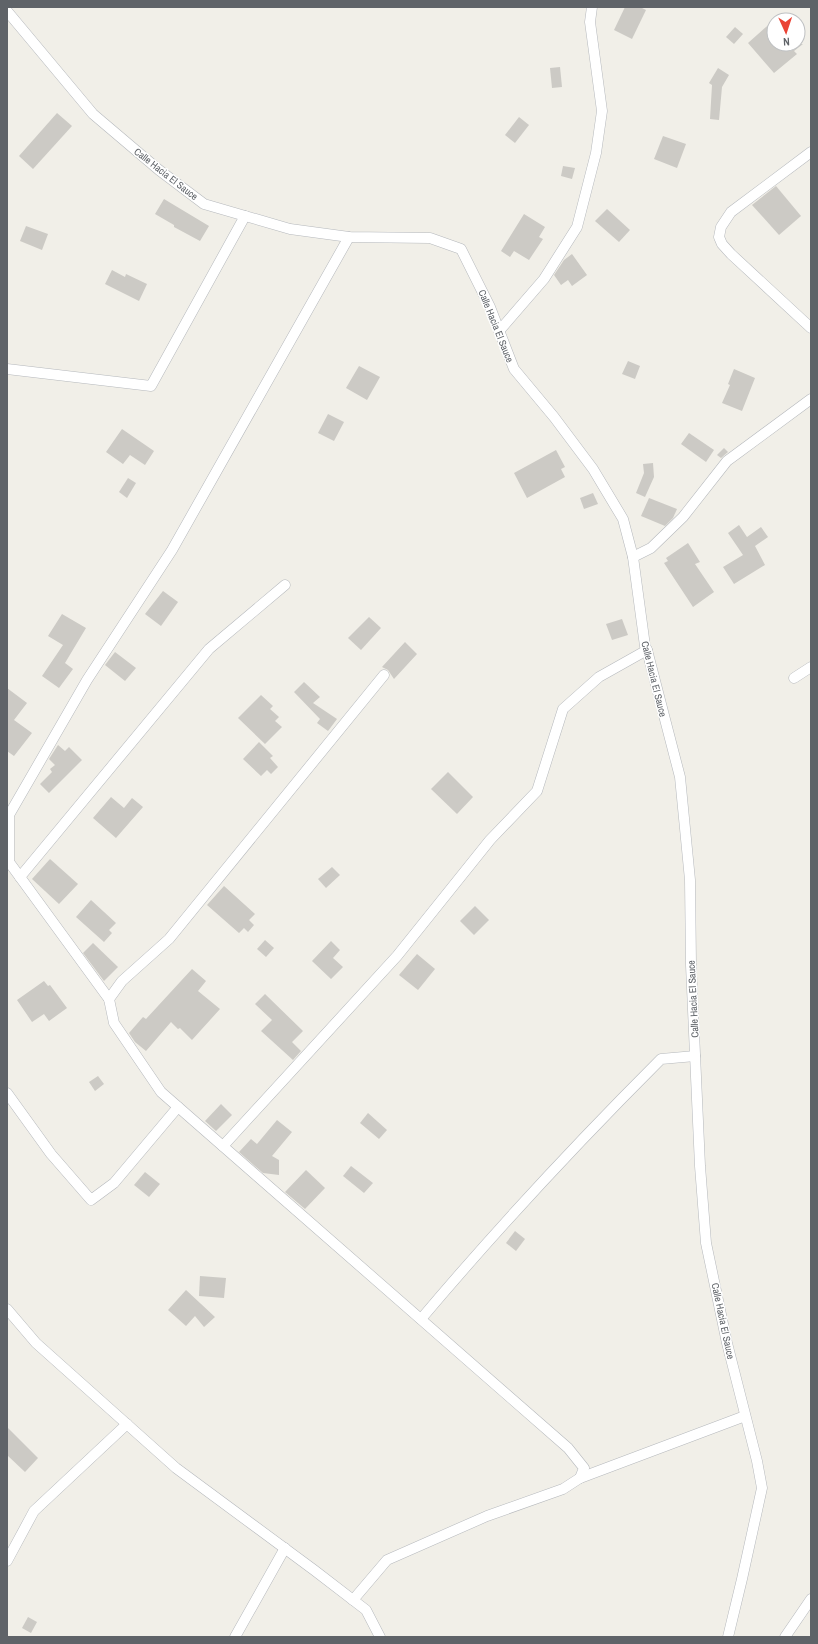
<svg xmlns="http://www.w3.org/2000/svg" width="818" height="1644" viewBox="0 0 818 1644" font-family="'Archivo Narrow',sans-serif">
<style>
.building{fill:#cccac5}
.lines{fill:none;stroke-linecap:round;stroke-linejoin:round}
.street-casing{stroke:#b5b8bc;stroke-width:11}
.street{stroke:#fff;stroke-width:10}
.labels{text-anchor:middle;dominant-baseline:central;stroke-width:3;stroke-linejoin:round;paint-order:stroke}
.street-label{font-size:10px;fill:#5f6368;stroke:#fff}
</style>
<rect width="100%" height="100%" fill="#f1efe8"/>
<!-- building -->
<g class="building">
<polygon points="625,7 640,7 646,10 632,39 614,30"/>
<polygon points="774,20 774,44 803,44 794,51 797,54 774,73 748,43"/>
<polygon points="735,27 743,34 734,44 726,37"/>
<polygon points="560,67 562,87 552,88 550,68"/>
<polygon points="718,68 729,75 722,87 719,120 710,119 712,85 709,83"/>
<polygon points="57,113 72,126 33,169 19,156"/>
<polygon points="519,117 529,125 515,143 505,135"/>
<polygon points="663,136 686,144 677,168 654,159"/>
<polygon points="563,166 575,168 572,179 561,176"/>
<polygon points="776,186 801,216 779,235 752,205"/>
<polygon points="164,199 209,226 200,241 174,227 174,225 155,214"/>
<polygon points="607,209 630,230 619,242 595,221"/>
<polygon points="524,214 545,227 539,237 543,239 529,260 514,251 510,257 501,251"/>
<polygon points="26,226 48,234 42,250 20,241"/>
<polygon points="572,254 587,275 572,286 568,280 561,285 554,275 564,260"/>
<polygon points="112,270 125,277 126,274 147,284 139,301 105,284"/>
<polygon points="628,361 640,366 635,379 622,374"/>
<polygon points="359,366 380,377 367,400 346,388"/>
<polygon points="734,369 755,378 742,411 722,403 730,385 728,384"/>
<polygon points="328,414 344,422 334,441 318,433"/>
<polygon points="122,429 154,451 145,465 130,455 123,464 106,452"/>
<polygon points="689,433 714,450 706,462 681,444"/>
<polygon points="724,448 728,452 721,458 717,455"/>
<polygon points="556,450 565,467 561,469 565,477 527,498 514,473"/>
<polygon points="653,463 654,477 645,497 636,493 644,473 643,464"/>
<polygon points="128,478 136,483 127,498 119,492"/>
<polygon points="593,493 598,504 584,509 580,498"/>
<polygon points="649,498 677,509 673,518 665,526 641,516"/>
<polygon points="739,525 747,537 761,527 768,537 755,546 765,565 734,584 723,567 743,555 728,533"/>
<polygon points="688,543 700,562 695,564 714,592 693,607 664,563 668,561 666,558"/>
<polygon points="163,591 178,602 161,626 145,614"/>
<polygon points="62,614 86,628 65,663 73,669 59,688 42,676 63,645 48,636"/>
<polygon points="369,617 381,628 361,650 348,638"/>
<polygon points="622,619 628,635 612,640 606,624"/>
<polygon points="405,642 417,654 394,679 388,670 382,667"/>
<polygon points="115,652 136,668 125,681 105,665"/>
<polygon points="304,682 320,697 313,703 337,719 328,731 317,723 320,719 294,692"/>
<polygon points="7,688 27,703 14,720 32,733 14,756 7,751"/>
<polygon points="261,695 273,706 270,709 279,717 275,721 282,727 265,744 238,718"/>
<polygon points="259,742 273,756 270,758 278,767 271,774 267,770 261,776 243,759"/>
<polygon points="58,745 65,751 69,747 82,760 49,793 40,784 52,772 50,769 55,765 49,759"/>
<polygon points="448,772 473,797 457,814 431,789"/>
<polygon points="111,797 124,808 132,798 143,807 116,838 93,818"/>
<polygon points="50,859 78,884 59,904 32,879"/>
<polygon points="332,867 340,875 326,888 318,879"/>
<polygon points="224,886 255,914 249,920 254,925 248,932 244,928 239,933 207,905"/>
<polygon points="91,900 116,923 109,930 112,933 104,942 76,917"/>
<polygon points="475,906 489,920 474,935 460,921"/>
<polygon points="265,940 274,948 266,957 257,949"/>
<polygon points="331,941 340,950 333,958 343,967 331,979 312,961"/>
<polygon points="93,943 118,967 104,981 83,953"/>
<polygon points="417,954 435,969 418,990 399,975"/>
<polygon points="192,969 206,981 198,991 220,1009 192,1040 180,1028 178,1029 171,1022 146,1051 135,1042 129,1033 143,1017 146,1019"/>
<polygon points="44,981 48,986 50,985 67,1008 49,1021 44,1014 32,1022 17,1000"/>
<polygon points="265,994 303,1031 292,1042 301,1051 293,1060 261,1031 272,1020 255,1004"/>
<polygon points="98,1076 104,1084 95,1091 89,1082"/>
<polygon points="221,1104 232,1115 216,1131 205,1121"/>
<polygon points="368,1113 387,1130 379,1139 360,1123"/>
<polygon points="277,1120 292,1132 272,1156 279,1160 279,1175 263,1173 239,1152 251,1139 257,1144"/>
<polygon points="351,1166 373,1183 364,1193 343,1176"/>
<polygon points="306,1170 325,1188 305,1209 285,1192"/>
<polygon points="145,1172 160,1184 149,1197 134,1185"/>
<polygon points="515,1231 525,1239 516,1251 506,1243"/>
<polygon points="200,1276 226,1278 224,1298 199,1296"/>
<polygon points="186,1290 215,1317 204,1327 195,1316 186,1326 168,1310"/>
<polygon points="7,1427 38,1458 25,1472 7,1455"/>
<polygon points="28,1617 37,1622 31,1633 22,1628"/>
</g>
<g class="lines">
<defs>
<g id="street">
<polyline points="7,11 93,114 159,170 204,204 290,229 349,237 430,238 461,249 490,307 514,369 554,417 593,469 623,519 633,557 645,646 647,650 680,777 690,880 691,965 700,1166 706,1243 727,1343 757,1461 762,1488 742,1579 728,1637"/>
<polyline points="811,152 731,212 721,227 719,237 722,244 731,254 811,328"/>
<polyline points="499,331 544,279 577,227 596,153 602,111 590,22 592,7"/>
<polyline points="7,369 151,386 245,216"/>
<polyline points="633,557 651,548 683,517 727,461 811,399"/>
<polyline points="794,678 811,667"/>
<polyline points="20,877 209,649 285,585"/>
<polyline points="109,999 9,862 9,815 87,680 172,550 349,237"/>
<polyline points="7,1093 51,1154 91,1200 114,1183 178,1107"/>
<polyline points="223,1146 397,956 490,840 537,791 563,709 599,677 647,650"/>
<polyline points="7,1309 36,1343 176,1468 314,1570 366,1610 380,1637"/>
<path d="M421,1319c76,-90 157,-177 240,-260l34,-3"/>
<polyline points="580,1478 745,1416"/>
<polyline points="7,1561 34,1511 127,1424"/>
<polyline points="353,1600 387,1560 487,1516 563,1489 580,1478 584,1468 568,1448 161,1092 114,1023 109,999 122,981 169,939 384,675"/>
<polyline points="235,1637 285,1548"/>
<polyline points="785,1637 811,1599"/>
</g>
</defs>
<!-- street casing -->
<use href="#street" class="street-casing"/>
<!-- street -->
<use href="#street" class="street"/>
</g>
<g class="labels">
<!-- street labels -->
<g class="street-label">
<text transform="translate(166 174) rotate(38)">Calle Hacia El Sauce</text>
<text transform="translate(496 326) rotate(68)">Calle Hacia El Sauce</text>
<text transform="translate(654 679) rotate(76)">Calle Hacia El Sauce</text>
<text transform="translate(693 999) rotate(-93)">Calle Hacia El Sauce</text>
<text transform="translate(723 1321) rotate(78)">Calle Hacia El Sauce</text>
</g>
</g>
<!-- border -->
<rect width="818" height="1644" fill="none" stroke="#5f6368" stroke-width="16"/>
<!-- north arrow -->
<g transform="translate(786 32) rotate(177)"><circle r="19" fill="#ffffff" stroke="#bfc1c3"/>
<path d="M0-3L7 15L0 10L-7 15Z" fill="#ea4335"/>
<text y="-6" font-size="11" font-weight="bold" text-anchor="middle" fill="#5f6368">N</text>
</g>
</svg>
